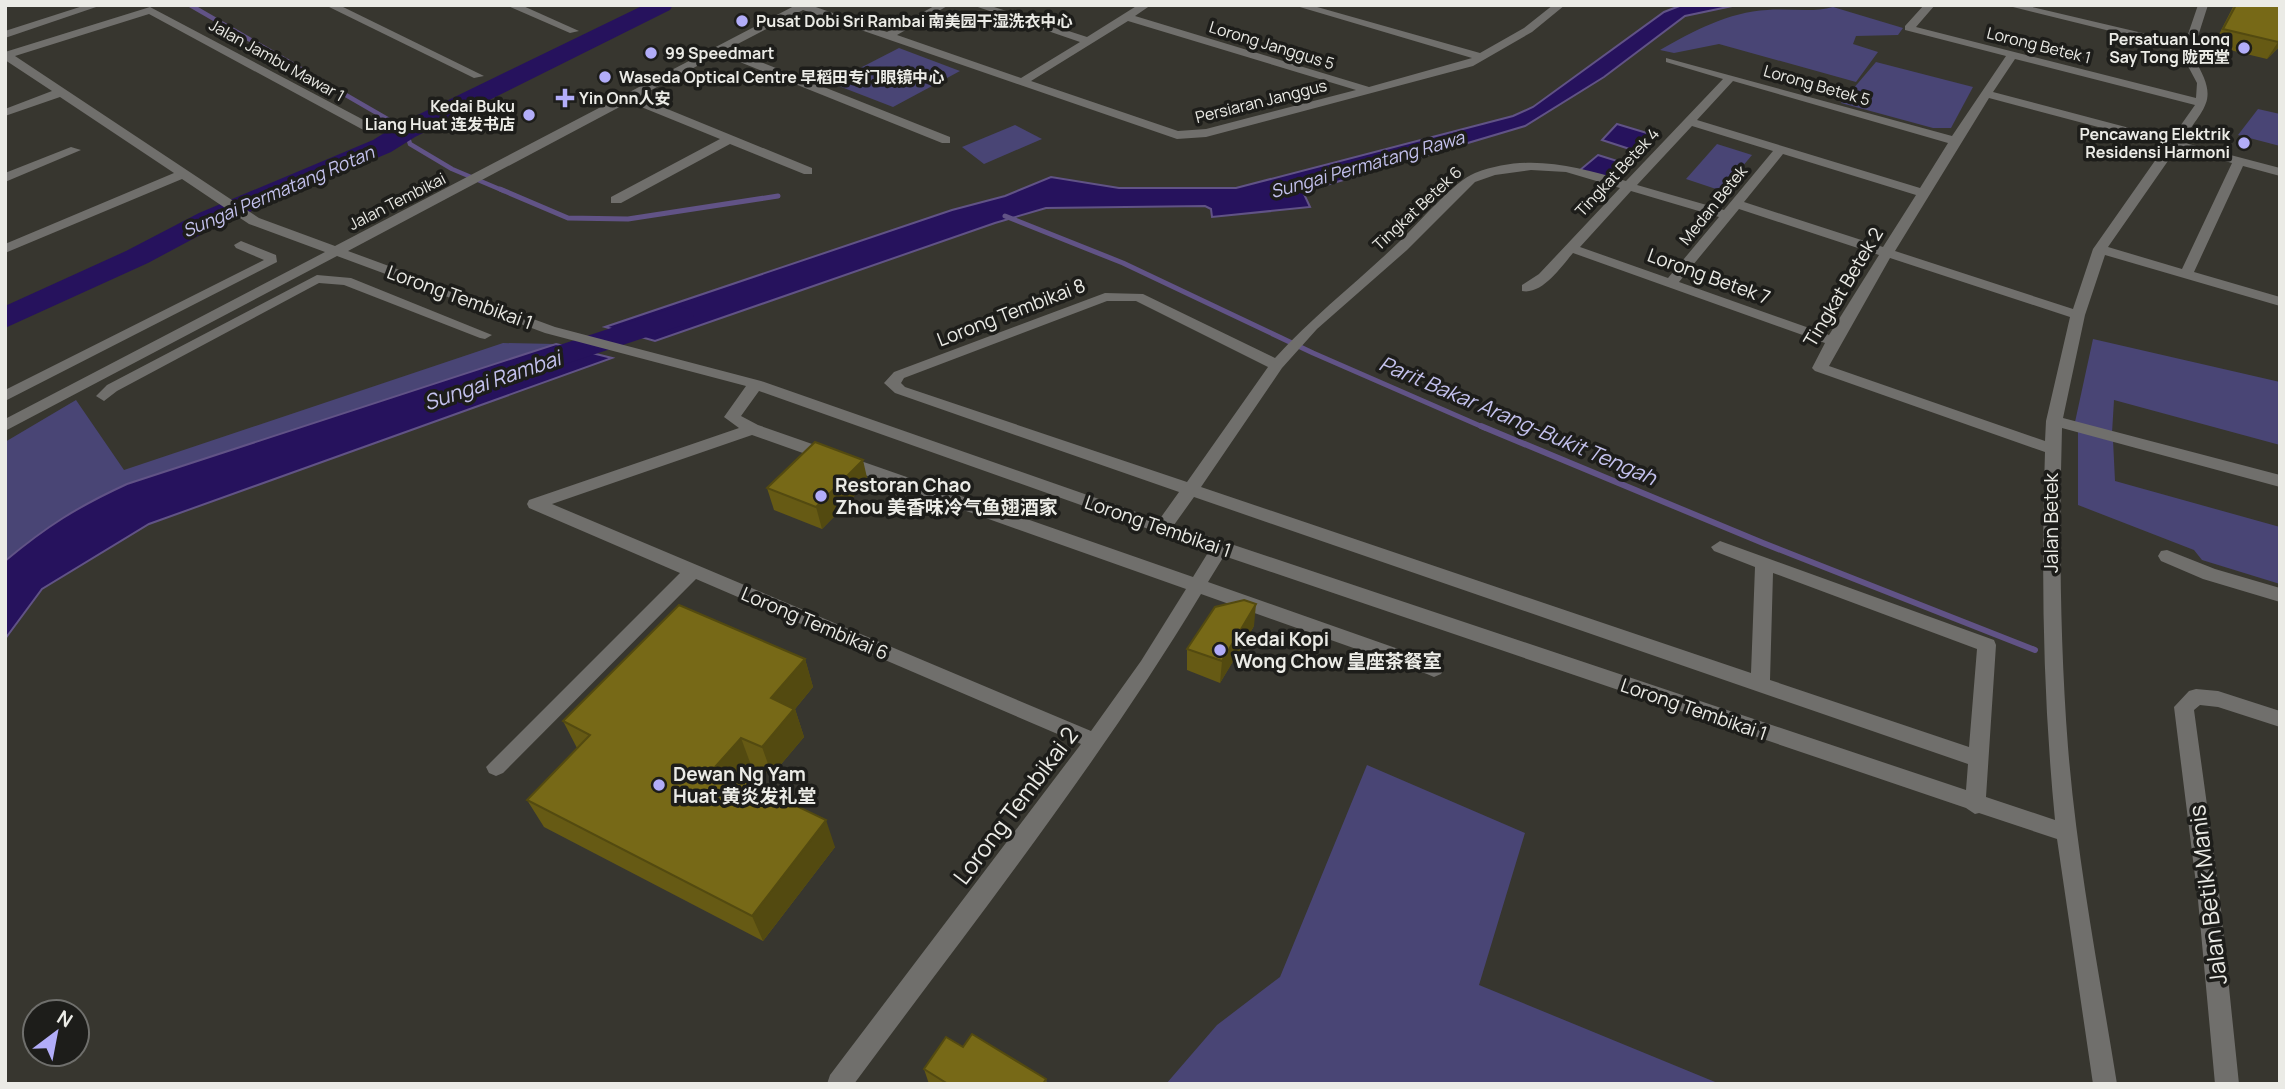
<svg xmlns="http://www.w3.org/2000/svg" width="2285" height="1089" viewBox="0 0 2285 1089" font-family="Manrope,'Noto Sans SC',sans-serif">
<style>
.green{fill:#494575}
.water{fill:#26125d;stroke:#615386;stroke-width:2}
.lines{fill:none;stroke-linecap:round;stroke-linejoin:round}
.stream-far2{stroke:#615386;stroke-width:4.5}
.stream-far1{stroke:#615386;stroke-width:5}
.stream{stroke:#615386;stroke-width:6}
.river{fill:#26125d;fill-rule:evenodd}
.minor{fill:#706f6c;fill-rule:evenodd}
.wall{fill:#665a14}
.shaded-wall{fill:#534a10}
.building{fill:#776917;stroke:#534a10;stroke-width:2}
.poi-dot{fill:#b2adf9;stroke:#1d1d1a;stroke-width:2.5}
.labels{text-anchor:middle;dominant-baseline:central;stroke-width:7;stroke-linejoin:round;paint-order:stroke}
.far-poi-label{font-size:16px;font-weight:bold;fill:#ebebe6;stroke:#1d1d1a;text-anchor:start}
.far-street-label{font-size:16px;fill:#ebebe6;stroke:#1d1d1a}
.far-water-label{font-size:18px;font-style:italic;fill:#c4c2ee;stroke:#1d1d1a}
.street-label{font-size:19px;fill:#ebebe6;stroke:#1d1d1a}
.poi-label{font-size:19px;font-weight:bold;fill:#ebebe6;stroke:#1d1d1a;text-anchor:start}
.water-label{font-size:21px;font-style:italic;fill:#c4c2ee;stroke:#1d1d1a}
.near-street-label{font-size:23px;fill:#ebebe6;stroke:#1d1d1a}
</style>
<rect width="100%" height="100%" fill="#37362f"/>
<!-- green -->
<g class="green">
<path d="M1833,7l70,21 -5,7 -42,1 -3,8 25,8 -22,30 -137,-38 -45,9 -14,-3c33,-19 69,-38 107,-40 22,-2 45,3 66,-3z"/>
<polygon points="899,48 960,71 893,107 831,83"/>
<polygon points="1876,62 1973,87 1951,128 1933,128 1841,103"/>
<polygon points="2258,109 2280,114 2280,146 2238,135"/>
<polygon points="1015,125 1042,139 984,164 962,147"/>
<polygon points="1717,144 1752,155 1722,191 1686,179"/>
<polygon points="2093,339 2280,382 2280,445 2114,400 2112,433 2075,422"/>
<path d="M503,343l53,1 -429,140c-50,23 -80,42 -122,77v-119l71,-42 48,70z"/>
<polygon points="2078,431 2113,440 2115,481 2280,527 2280,584 2202,560 2194,550 2078,505"/>
<polygon points="1367,765 1525,833 1479,985 1720,1084 1166,1084 1217,1025 1280,977"/>
</g>
<!-- water -->
<g class="water">
<polygon points="1682,5 1737,5 1685,16 1604,77 1525,126 1303,192 1310,207 1212,217 1211,209 1205,206 1046,208 995,223 655,341 605,327 952,210 1005,196 1051,177 1119,188 1236,188 1513,116 1533,107 1664,12"/>
<polygon points="1617,124 1657,136 1642,153 1602,140"/>
<polygon points="1598,155 1630,165 1621,177 1607,179 1580,170"/>
<path d="M556,344l56,14 -463,166 -107,65 -37,50v-78c42,-35 72,-54 122,-77z"/>
</g>
<g class="lines">
<!-- stream-far2 -->
<polyline class="stream-far2" points="190,5 396,124 406,131 410,144 452,169 504,191"/>
<!-- stream-far1 -->
<g class="stream-far1">
<polyline points="500,189 568,218 628,219 778,196"/>
<polyline points="1005,216 1123,263 1313,353 1485,428"/>
</g>
<!-- stream -->
<polyline class="stream" points="1481,426 1763,543 2035,650"/>
<!-- river -->
<g class="river">
<polygon points="644,5 673,5 670,10 415,137 391,152 219,225 148,263 5,328 5,306 126,251 199,213 373,140 397,125"/>
<polygon points="678,306 689,309 694,316 689,323 529,376 517,373 512,366 517,359"/>
</g>
<!-- minor -->
<g class="minor">
<polygon points="86,5 102,5 5,38 5,31"/>
<polygon points="325,5 339,5 484,76 474,78"/>
<polygon points="506,5 521,5 579,31 570,33"/>
<path d="M796,5h14l77,27 49,-27h13l-52,30 124,43 59,-36 -108,-37h16l99,32 51,-32h13l-16,11 234,71 103,-29 -179,-53h17l170,48 44,-25 29,-23h12l-33,27 -59,34 -267,71 -29,2 -374,-129 -75,39 222,88v6h-8l-222,-89 -82,43 174,71v6h-8l-74,-30 -109,59h-10v-6l109,-58 -91,-37 -281,149 207,76 206,54 398,139 20,-28 -284,-99 -11,-10 10,-11 211,-79 38,1 132,64c39,-43 84,-77 125,-117 18,-17 54,-60 75,-68 53,-20 99,-7 151,8l97,-102 -57,-17v-4l286,78 54,-80 -101,-26v-4l19,-21h11l-19,22 280,71 1,-15 -15,-28 1,-6 -178,-44h19l161,38 13,-38h10l-16,50c27,45 16,47 -11,87l99,26v8l-37,-10 -49,106 86,25v9l-175,-51 -20,60 -22,103 217,57v12l-218,-59c-3,107 -2,213 6,319 9,113 31,225 49,337h-24l-36,-245 -78,-26 -4,1 -9,-6 -742,-252 -16,26 233,82 3,5 -3,5 -7,3 -7,-3 -226,-80c-103,171 -228,329 -347,490h-27l3,-9 251,-331 -385,-165 -193,194 -7,3 -7,-3 -3,-6 194,-194 -151,-65 -2,-4 2,-4 210,-72 -15,-11 22,-31 -201,-53 -208,-77 -332,175v-12l320,-167 -76,-28 -67,-45 -177,74v-9l169,-71 -114,-76 -55,19v-7l47,-18 -47,-31v-8l145,-45 227,120v6h-8l-220,-119 -134,42 244,162 76,28zM1128,21l228,69 -150,39 -28,2 -147,-50zM2015,59l180,46 -24,34 -178,-47zM1733,81l215,62 -28,45 -223,-68zM1989,98l177,47 -73,104 -20,60 -178,-58zM1692,126l81,25 -49,59 -87,-25zM2177,148l55,15 -50,106 -74,-22zM1783,154l133,41 -33,52 -139,-45zM1531,170l35,2 54,16 -81,86 -17,11v6c20,4 39,-24 51,-38l252,90 -13,25 3,3 230,81c-4,123 -2,245 10,368l-69,-23 10,-152 -2,-5 -274,-99 -9,6 3,4 41,16 -4,106 -550,-186 81,-119 35,-39 90,-79 68,-68 20,-7zM1631,191l88,26 -51,61 -88,-31zM1739,209l140,46 -50,80 -150,-53zM1890,258l180,59 -24,104 -1,20 -216,-75zM1107,301h29l132,66 -81,115 -282,-95 -4,-4 3,-5zM759,391l398,141 52,19 -16,26 -435,-152 -17,-9zM752,435l434,154 -45,72 -50,70 -539,-227zM1194,497l774,267 -2,26 -792,-265zM1773,573l204,76 -8,98 -199,-67z"/>
<polygon points="71,147 81,150 5,182 5,173"/>
<polygon points="241,241 276,255 277,262 5,401 5,390 264,260 236,248 234,245"/>
<polygon points="317,275 351,278 492,335 485,339 480,338 344,285 319,283 117,391 104,401 96,396 107,385"/>
<polygon points="2167,550 2215,569 2280,588 2280,602 2203,579 2161,561 2158,556 2161,551"/>
<polygon points="2196,689 2218,691 2280,711 2280,727 2218,707 2200,705 2194,710 2220,900 2239,1084 2215,1084 2198,900 2174,707 2189,691"/>
</g>
</g>
<!-- wall -->
<g class="wall">
<polygon points="2234,5 2280,5 2280,46 2267,59 2213,46"/>
<polygon points="868,482 822,529 774,510 767,488"/>
<polygon points="1254,626 1220,683 1187,670 1187,649"/>
<polygon points="805,659 813,687 795,709 804,737 772,775 751,765 740,779 835,847 763,941 544,827 527,800 577,748 563,721"/>
<polygon points="963,1047 1046,1079 1047,1084 929,1084 924,1069"/>
</g>
<!-- shaded-wall -->
<g class="shaded-wall">
<polygon points="2280,40 2280,46 2267,59 2278,42"/>
<polygon points="863,460 868,482 822,529 816,507"/>
<polygon points="1256,604 1254,626 1220,683 1222,661"/>
<polygon points="805,659 813,687 795,709 804,737 772,775 762,747 771,698"/>
<polygon points="741,738 751,765 726,795 715,767"/>
<polygon points="826,820 835,847 763,941 752,916"/>
</g>
<!-- building -->
<g class="building">
<polygon points="2236,5 2280,5 2280,40 2278,42 2223,29"/>
<polygon points="815,442 863,460 816,507 767,488"/>
<polygon points="1244,600 1256,604 1222,661 1187,649 1215,607"/>
<polygon points="679,605 805,659 771,698 794,709 762,747 741,738 715,767 826,820 752,916 527,800 590,735 563,721"/>
<polygon points="972,1034 1046,1079 1043,1084 948,1084 924,1069 946,1037 963,1047"/>
</g>
<!-- markers -->
<g class="poi-dot">
<circle cx="742" cy="21" r="7"/>
<circle cx="2244" cy="48" r="7"/>
<circle cx="651" cy="53" r="7"/>
<circle cx="605" cy="77" r="7"/>
<path d="M561.5 87.5h7v7h7v7h-7v7h-7v-7h-7v-7h7z"/>
<circle cx="529" cy="115" r="7"/>
<circle cx="2244" cy="143" r="7"/>
<circle cx="821" cy="496" r="7"/>
<circle cx="1220" cy="650" r="7"/>
<circle cx="659" cy="785" r="7"/>
</g>
<g class="labels">
<!-- far-poi labels -->
<g class="far-poi-label">
<text x="756" y="21">Pusat Dobi Sri Rambai 南美园干湿洗衣中心</text>
<text x="2230" y="39" text-anchor="end">Persatuan Long<tspan x="2230" dy="18">Say Tong 陇西堂</tspan></text>
<text x="665" y="53">99 Speedmart</text>
<text x="619" y="77">Waseda Optical Centre 早稻田专门眼镜中心</text>
<text x="579" y="98">Yin Onn人安</text>
<text x="515" y="106" text-anchor="end">Kedai Buku<tspan x="515" dy="18">Liang Huat 连发书店</tspan></text>
<text x="2230" y="134" text-anchor="end">Pencawang Elektrik<tspan x="2230" dy="18">Residensi Harmoni</tspan></text>
</g>
<!-- far-street labels -->
<g class="far-street-label">
<text transform="translate(1272 45) rotate(17)">Lorong Janggus 5</text>
<text transform="translate(2039 45) rotate(14)">Lorong Betek 1</text>
<text transform="translate(277 60) rotate(29)">Jalan Jambu Mawar 1</text>
<text transform="translate(1817 85) rotate(16)">Lorong Betek 5</text>
<text transform="translate(1261 101) rotate(-14)">Persiaran Janggus</text>
<text transform="translate(1617 172) rotate(-47)">Tingkat Betek 4</text>
<text transform="translate(397 201) rotate(-27)">Jalan Tembikai</text>
<text transform="translate(1713 205) rotate(-51)">Medan Betek</text>
<text transform="translate(1417 208) rotate(-43)">Tingkat Betek 6</text>
</g>
<!-- far-water labels -->
<g class="far-water-label">
<text transform="translate(1367 164) rotate(-16)">Sungai Permatang Rawa</text>
<text transform="translate(278 191) rotate(-23)">Sungai Permatang Rotan</text>
</g>
<!-- street labels -->
<g class="street-label">
<text transform="translate(1709 276) rotate(20)">Lorong Betek 7</text>
<text transform="translate(1843 287) rotate(-59)">Tingkat Betek 2</text>
<text transform="translate(460 297) rotate(20)">Lorong Tembikai 1</text>
<text transform="translate(1011 312) rotate(-21)">Lorong Tembikai 8</text>
<text transform="translate(2051 523) rotate(-90)">Jalan Betek</text>
<text transform="translate(1158 526) rotate(19)">Lorong Tembikai 1</text>
<text transform="translate(815 623) rotate(23)">Lorong Tembikai 6</text>
<text transform="translate(1694 709) rotate(19)">Lorong Tembikai 1</text>
</g>
<!-- poi labels -->
<g class="poi-label">
<text x="835" y="485">Restoran Chao<tspan x="835" dy="22">Zhou 美香味冷气鱼翅酒家</tspan></text>
<text x="1234" y="639">Kedai Kopi<tspan x="1234" dy="22">Wong Chow 皇座茶餐室</tspan></text>
<text x="673" y="774">Dewan Ng Yam<tspan x="673" dy="22">Huat 黄炎发礼堂</tspan></text>
</g>
<!-- water labels -->
<g class="water-label">
<text transform="translate(492 380) rotate(-19)">Sungai Rambai</text>
<text transform="translate(1518 420) rotate(23)">Parit Bakar Arang-Bukit Tengah</text>
</g>
<!-- near-street labels -->
<g class="near-street-label">
<text transform="translate(1015 805) rotate(-53)">Lorong Tembikai 2</text>
<text transform="translate(2207 895) rotate(-97)">Jalan Betik Manis</text>
</g>
</g>
<!-- border -->
<rect width="2285" height="1089" fill="none" stroke="#ebebe6" stroke-width="14"/>
<!-- north arrow -->
<g transform="translate(56 1033) rotate(32)"><circle r="33" fill="#1d1d1a" stroke="#6f6f6c" stroke-width="2"/>
<path d="M0-5L12 26L0 18L-12 26Z" fill="#b2adf9"/>
<text y="-10" font-size="19" font-weight="bold" text-anchor="middle" fill="#ebebe6">N</text>
</g>
</svg>
